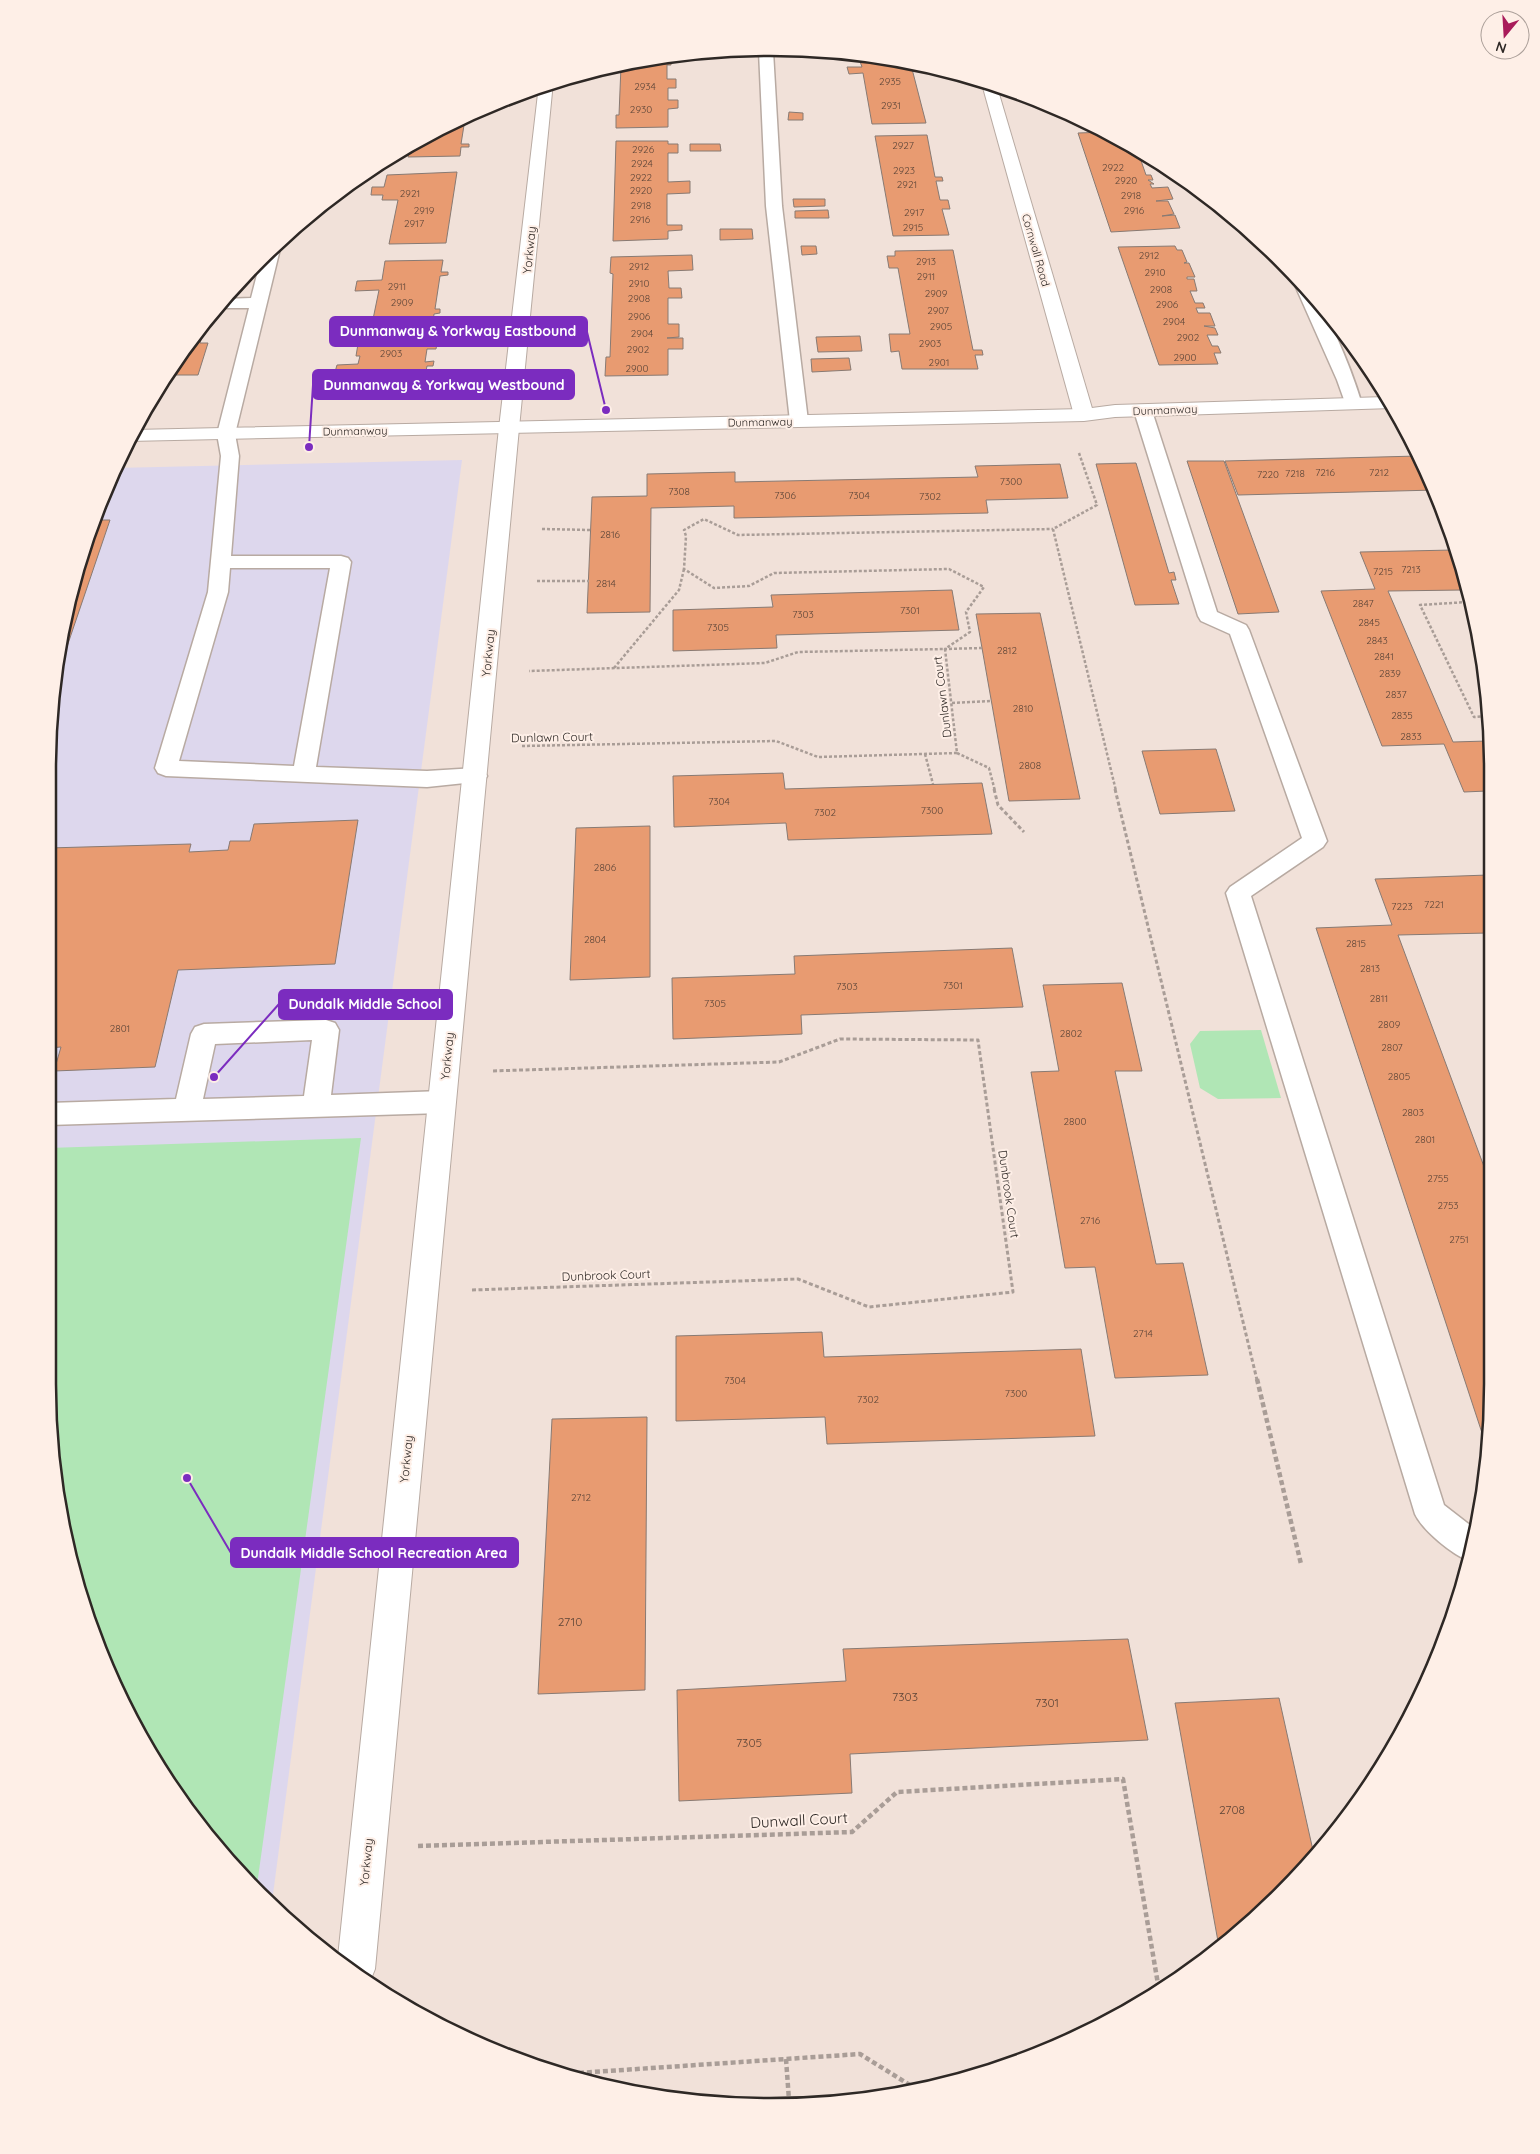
<svg xmlns="http://www.w3.org/2000/svg" width="1540" height="2154" viewBox="0 0 1540 2154" font-family="Quicksand,sans-serif">
<style>
.education{fill:#ddd7ed}
.green{fill:#b0e6b5}
.building{fill:#e89b71;stroke:#887a73}
.lines{fill:none;stroke-linecap:round;stroke-linejoin:round}
.service-casing{stroke:#b8aaa2;stroke-width:3}
.minor-casing{stroke:#b8aaa2;stroke-width:2}
.tertiary-casing{stroke:#b8aaa2;stroke-width:2}
.path-far2{stroke:#a99d97;stroke-width:2.5;stroke-dasharray:3 2;stroke-linecap:butt}
.path-far1{stroke:#a99d97;stroke-width:3;stroke-dasharray:4 2.5;stroke-linecap:butt}
.path{stroke:#a99d97;stroke-width:4.5;stroke-dasharray:5 3;stroke-linecap:butt}
.service{fill:#fff;fill-rule:evenodd}
.minor{fill:#fff;fill-rule:evenodd}
.tertiary{fill:#fff;fill-rule:evenodd}
.labels{text-anchor:middle;dominant-baseline:central;stroke-width:4;stroke-linejoin:round;paint-order:stroke}
.number-label{font-size:10px;fill:#5c4538}
.far-street-label{font-size:11px;fill:#2e2825;stroke:#feefe7}
.street-label{font-size:12px;fill:#2e2825;stroke:#feefe7}
.near-number-label{font-size:12px;fill:#5c4538}
.near-street-label{font-size:15px;fill:#2e2825;stroke:#feefe7}
.rim{fill:none;stroke:#2e2825;stroke-width:2.5}
.leader{fill:none;stroke:#7b2cbf;stroke-width:2}
.callout-dot{fill:#7b2cbf;stroke:#feefe7;stroke-width:2}
.callout{fill:#7b2cbf;stroke:#7b2cbf;stroke-width:2}
.callout-label{font-size:14px;text-anchor:middle;font-weight:bold;fill:#fff}
</style>
<rect width="100%" height="100%" fill="#f1e1d9"/>
<!-- education -->
<polygon class="education" points="462,460 272,1902 169,1785 103,1661 72,1571 48,1384 48,770 61,629 102,494 115,468"/>
<!-- green -->
<g class="green">
<polygon points="1261,1030 1281,1098 1218,1099 1200,1088 1190,1044 1200,1031"/>
<polygon points="361,1138 257,1885 169,1785 103,1661 72,1571 48,1384 48,1148"/>
</g>
<!-- building -->
<g class="building">
<polygon points="668,56 668,63 671,62 671,65 667,65 667,79 676,79 676,88 668,88 668,100 678,100 678,108 668,109 668,127 616,128 616,115 619,115 621,66"/>
<polygon points="858,56 911,65 926,123 872,124 863,73 849,74 847,67 862,67"/>
<polygon points="789,112 803,113 803,120 788,120"/>
<polygon points="465,119 461,144 469,144 469,147 461,147 460,156 408,157 411,143"/>
<polygon points="1106,132 1138,152 1146,175 1151,175 1153,180 1148,180 1154,184 1150,184 1152,188 1168,187 1173,199 1156,201 1168,201 1174,214 1162,216 1175,215 1180,228 1111,232 1078,133"/>
<polygon points="927,135 935,177 942,177 943,181 936,181 940,200 948,200 950,209 942,209 949,235 893,236 875,136"/>
<polygon points="616,141 668,141 668,144 678,144 678,153 668,153 668,182 690,181 690,193 667,194 667,225 682,225 682,230 668,231 668,239 613,241"/>
<polygon points="690,144 720,144 721,151 690,151"/>
<polygon points="457,172 446,243 389,244 398,200 382,200 383,195 371,195 372,187 384,187 387,175"/>
<polygon points="793,199 825,199 825,206 794,207"/>
<polygon points="828,210 829,218 795,218 795,211"/>
<polygon points="720,229 752,229 753,239 720,240"/>
<polygon points="801,246 816,246 817,254 802,255"/>
<polygon points="1175,246 1177,250 1182,250 1187,262 1184,263 1189,263 1195,277 1187,277 1187,279 1194,279 1197,291 1190,291 1195,303 1203,303 1205,308 1196,308 1198,313 1210,313 1215,326 1204,326 1215,328 1218,335 1207,335 1212,346 1218,346 1221,353 1214,353 1218,364 1159,365 1118,247"/>
<polygon points="953,250 973,350 982,350 983,355 975,355 978,369 902,369 899,351 891,352 889,334 910,334 898,268 889,268 887,256 895,256 895,251"/>
<polygon points="692,255 693,270 668,271 669,288 681,288 682,298 668,298 668,324 679,324 679,337 667,338 683,338 683,349 668,349 668,375 605,376 606,357 610,357 613,274 610,273 611,257"/>
<polygon points="443,260 441,272 448,272 448,275 440,276 435,309 440,309 440,313 434,314 431,339 438,338 436,349 427,349 425,362 434,361 433,366 427,366 424,380 346,382 348,372 335,372 337,365 358,364 360,356 356,356 358,344 354,344 357,329 371,329 379,290 355,291 357,281 382,280 385,261"/>
<polygon points="860,336 862,351 818,352 816,337"/>
<polygon points="196,337 202,337 200,343 208,343 198,375 169,375"/>
<polygon points="849,358 851,370 812,372 811,359"/>
<polygon points="1418,456 1436,490 1238,495 1225,461"/>
<polygon points="1187,461 1224,461 1279,612 1238,614"/>
<polygon points="1136,463 1169,573 1174,572 1176,580 1171,580 1179,604 1135,605 1096,464"/>
<polygon points="1060,464 1068,498 986,500 988,513 734,518 734,506 651,508 650,612 587,613 592,497 647,496 647,474 735,472 735,482 978,477 975,466"/>
<polygon points="94,520 110,520 57,676 61,629"/>
<polygon points="1453,550 1463,590 1388,591 1453,742 1487,741 1487,791 1464,792 1444,744 1382,746 1321,591 1375,589 1360,552"/>
<polygon points="952,590 959,630 776,635 777,648 673,651 673,610 773,607 771,595"/>
<polygon points="1040,613 1080,799 1009,801 976,614"/>
<polygon points="1216,749 1235,811 1160,814 1142,751"/>
<polygon points="783,773 785,789 982,783 992,834 788,840 786,823 674,827 673,776"/>
<polygon points="358,820 335,964 178,970 155,1067 54,1071 61,1047 48,1048 48,848 191,844 189,852 228,850 230,841 250,841 254,824"/>
<polygon points="650,826 650,977 570,980 576,828"/>
<polygon points="1488,875 1488,933 1398,935 1489,1180 1491,1431 1490,1439 1484,1439 1316,928 1392,925 1375,879"/>
<polygon points="1012,948 1023,1007 801,1015 802,1034 673,1039 672,978 795,974 794,956"/>
<polygon points="1122,983 1142,1071 1115,1071 1156,1264 1183,1263 1208,1375 1115,1378 1095,1267 1065,1268 1031,1072 1059,1071 1043,985"/>
<polygon points="822,1332 824,1357 1081,1349 1095,1436 827,1444 825,1417 676,1421 676,1336"/>
<polygon points="647,1417 645,1690 538,1694 552,1419"/>
<polygon points="1128,1639 1148,1740 850,1754 852,1793 679,1801 677,1690 846,1681 843,1649"/>
<polygon points="1279,1698 1314,1855 1246,1927 1219,1947 1175,1703"/>
</g>
<g class="lines">
<defs>
<g id="service">
<polygon points="759,51 773,51 782,206 808,421 805,425 793,425 790,421 766,206"/>
<path d="M275,245l5,4 -45,185 4,22 -8,100h110l7,2 3,4 -35,205 111,4 49,-3 8,3 3,5 -3,5 -57,6 -261,-11 -8,-3 -3,-5 53,-176 13,-136 -4,-22 32,-126h-33l7,-9 28,-1 10,-39zM230,568h100l-36,198 -115,-5 49,-169z"/>
<path d="M1296,279c26,10 58,98 66,125l-3,4h-12l-10,-28 -43,-97z"/>
<path d="M1143,406l6,1 3,4 65,201 29,13 3,5 78,211 -4,6 -72,49 193,609 31,24 -6,32c-17,-7 -46,-30 -54,-47l-189,-621 4,-6 72,-49 -72,-204 -29,-13 -3,-5 -64,-205 3,-4z"/>
<path d="M326,1020l9,3 4,7 -8,65 111,-4 9,4 4,7 -4,7 -9,4 -394,12v-22l128,-4 15,-65 4,-7 9,-3zM312,1040l-8,56 -101,3 12,-55z"/>
</g>
<g id="minor">
<polygon points="553,82 519,428 375,1969 371,1979 338,1957 499,428 539,85"/>
<polygon points="983,82 997,87 1094,415 1091,419 1077,419 1074,415 982,84"/>
</g>
<polygon id="tertiary" points="1386,397 1392,408 1115,417 1084,421 128,441 134,430 1084,409 1115,405"/>
</defs>
<!-- service casing -->
<use href="#service" class="service-casing"/>
<!-- minor casing -->
<use href="#minor" class="minor-casing"/>
<!-- tertiary casing -->
<use href="#tertiary" class="tertiary-casing"/>
<!-- path-far2 -->
<g class="path-far2">
<polyline points="1079,453 1097,505 1053,529 1116,791"/>
<polyline points="542,529 591,530"/>
<polyline points="537,581 589,581"/>
<polyline points="1467,602 1420,605 1474,717 1487,716"/>
<polyline points="982,648 945,649 970,632 966,612 984,587 949,569 774,573 749,586 714,588 684,569 686,536 684,530 704,519 738,535 1053,529"/>
<polyline points="614,668 679,590 684,569"/>
<polyline points="952,703 992,701"/>
<polyline points="522,746 776,741 818,757 957,753 945,649 798,652 765,663 529,671"/>
<polyline points="957,753 989,768 995,791"/>
<polyline points="925,754 933,784"/>
</g>
<!-- path-far1 -->
<g class="path-far1">
<polyline points="994,789 998,805 1024,832"/>
<polyline points="1115,789 1257,1380"/>
<polyline points="472,1290 798,1279 869,1307 1013,1292 978,1040 840,1039 779,1062 491,1071"/>
</g>
<!-- path -->
<g class="path">
<polyline points="1257,1379 1301,1564"/>
<polyline points="418,1846 852,1832 897,1792 1123,1779 1159,1990"/>
<polyline points="786,2059 789,2100"/>
<polyline points="563,2074 860,2054 913,2087"/>
</g>
<!-- service -->
<use href="#service" class="service"/>
<!-- minor -->
<use href="#minor" class="minor"/>
<!-- tertiary -->
<use href="#tertiary" class="tertiary"/>
</g>
<g class="labels">
<!-- number labels -->
<g class="number-label">
<text x="890" y="81">2935</text>
<text x="645" y="86">2934</text>
<text x="891" y="105">2931</text>
<text x="641" y="109">2930</text>
<text x="903" y="145">2927</text>
<text x="643" y="149">2926</text>
<text x="642" y="163">2924</text>
<text x="1113" y="167">2922</text>
<text x="904" y="170">2923</text>
<text x="641" y="177">2922</text>
<text x="1126" y="180">2920</text>
<text x="907" y="184">2921</text>
<text x="641" y="190">2920</text>
<text x="410" y="193">2921</text>
<text x="1131" y="195">2918</text>
<text x="641" y="205">2918</text>
<text x="424" y="210">2919</text>
<text x="1134" y="210">2916</text>
<text x="914" y="212">2917</text>
<text x="640" y="219">2916</text>
<text x="414" y="223">2917</text>
<text x="913" y="227">2915</text>
<text x="1149" y="255">2912</text>
<text x="926" y="261">2913</text>
<text x="639" y="266">2912</text>
<text x="1155" y="272">2910</text>
<text x="926" y="276">2911</text>
<text x="639" y="283">2910</text>
<text x="397" y="286">2911</text>
<text x="1161" y="289">2908</text>
<text x="936" y="293">2909</text>
<text x="639" y="298">2908</text>
<text x="402" y="302">2909</text>
<text x="1167" y="304">2906</text>
<text x="938" y="310">2907</text>
<text x="639" y="316">2906</text>
<text x="1174" y="321">2904</text>
<text x="941" y="326">2905</text>
<text x="642" y="333">2904</text>
<text x="1188" y="337">2902</text>
<text x="930" y="343">2903</text>
<text x="638" y="349">2902</text>
<text x="391" y="353">2903</text>
<text x="1185" y="357">2900</text>
<text x="939" y="362">2901</text>
<text x="637" y="368">2900</text>
<text x="1325" y="472">7216</text>
<text x="1379" y="472">7212</text>
<text x="1295" y="473">7218</text>
<text x="1268" y="474">7220</text>
<text x="1011" y="481">7300</text>
<text x="679" y="491">7308</text>
<text x="785" y="495">7306</text>
<text x="859" y="495">7304</text>
<text x="930" y="496">7302</text>
<text x="610" y="534">2816</text>
<text x="1411" y="569">7213</text>
<text x="1383" y="571">7215</text>
<text x="606" y="583">2814</text>
<text x="1363" y="603">2847</text>
<text x="910" y="610">7301</text>
<text x="803" y="614">7303</text>
<text x="1369" y="622">2845</text>
<text x="718" y="627">7305</text>
<text x="1377" y="640">2843</text>
<text x="1007" y="650">2812</text>
<text x="1384" y="656">2841</text>
<text x="1390" y="673">2839</text>
<text x="1396" y="694">2837</text>
<text x="1023" y="708">2810</text>
<text x="1402" y="715">2835</text>
<text x="1411" y="736">2833</text>
<text x="1030" y="765">2808</text>
<text x="719" y="801">7304</text>
<text x="932" y="810">7300</text>
<text x="825" y="812">7302</text>
<text x="605" y="867">2806</text>
<text x="1434" y="904">7221</text>
<text x="1402" y="906">7223</text>
<text x="595" y="939">2804</text>
<text x="1356" y="943">2815</text>
<text x="1370" y="968">2813</text>
<text x="953" y="985">7301</text>
<text x="847" y="986">7303</text>
<text x="1379" y="998">2811</text>
<text x="715" y="1003">7305</text>
<text x="1389" y="1024">2809</text>
<text x="120" y="1028">2801</text>
<text x="1071" y="1033">2802</text>
<text x="1392" y="1047">2807</text>
<text x="1399" y="1076">2805</text>
<text x="1413" y="1112">2803</text>
<text x="1075" y="1121">2800</text>
<text x="1425" y="1139">2801</text>
<text x="1438" y="1178">2755</text>
<text x="1448" y="1205">2753</text>
<text x="1090" y="1220">2716</text>
<text x="1459" y="1239">2751</text>
<text x="1143" y="1333">2714</text>
<text x="735" y="1380">7304</text>
<text x="1016" y="1393">7300</text>
<text x="868" y="1399">7302</text>
<text x="581" y="1497">2712</text>
</g>
<!-- far-street labels -->
<g class="far-street-label">
<text transform="translate(1036 250) rotate(74)">Cornwall Road</text>
<text transform="translate(1165 410) rotate(-2)">Dunmanway</text>
<text transform="translate(760 422) rotate(-1)">Dunmanway</text>
<text transform="translate(355 431) rotate(-1)">Dunmanway</text>
</g>
<!-- street labels -->
<g class="street-label">
<text transform="translate(529 250) rotate(-84)">Yorkway</text>
<text transform="translate(488 653) rotate(-84)">Yorkway</text>
<text transform="translate(942 697) rotate(-97)">Dunlawn Court</text>
<text transform="translate(552 737) rotate(-1)">Dunlawn Court</text>
<text transform="translate(447 1056) rotate(-84)">Yorkway</text>
<text transform="translate(1009 1194) rotate(82)">Dunbrook Court</text>
<text transform="translate(606 1275) rotate(-2)">Dunbrook Court</text>
<text transform="translate(406 1459) rotate(-84)">Yorkway</text>
<text transform="translate(366 1862) rotate(-84)">Yorkway</text>
</g>
<!-- near-number labels -->
<g class="near-number-label">
<text x="570" y="1621">2710</text>
<text x="905" y="1696">7303</text>
<text x="1047" y="1702">7301</text>
<text x="749" y="1742">7305</text>
<text x="1232" y="1809">2708</text>
</g>
<!-- near-street labels -->
<g class="near-street-label">
<text transform="translate(799 1820) rotate(-3)">Dunwall Court</text>
</g>
</g>
<!-- crop -->
<path d="M0 0H1540V2154H0ZM770 56H770A714 714 0 0 1 1484 770V1384A714 714 0 0 1 770 2098H770A714 714 0 0 1 56 1384V770A714 714 0 0 1 770 56Z" fill="#feefe7" fill-rule="evenodd"/>
<path class="rim" d="M770 56H770A714 714 0 0 1 1484 770V1384A714 714 0 0 1 770 2098H770A714 714 0 0 1 56 1384V770A714 714 0 0 1 770 56Z"/>
<!-- callouts -->
<path class="leader" d="M606 410L587 332M309 447L313 385M214 1077L279 1004M187 1478L231 1553"/>
<g class="callout-dot">
<circle cx="606" cy="410" r="5"/>
<circle cx="309" cy="447" r="5"/>
<circle cx="214" cy="1077" r="5"/>
<circle cx="187" cy="1478" r="5"/>
</g>
<g class="callout">
<rect x="330" y="317" width="257" height="29" rx="5"/>
<rect x="313" y="370" width="261" height="29" rx="5"/>
<rect x="279" y="990" width="173" height="29" rx="5"/>
<rect x="231" y="1538" width="287" height="29" rx="5"/>
</g>
<g class="callout-label">
<text x="458" y="336">Dunmanway &amp; Yorkway Eastbound</text>
<text x="444" y="390">Dunmanway &amp; Yorkway Westbound</text>
<text x="365" y="1009">Dundalk Middle School</text>
<text x="374" y="1558">Dundalk Middle School Recreation Area</text>
</g>
<!-- north arrow -->
<g transform="translate(1505 35) rotate(198)"><circle r="24" fill="#feefe7" stroke="#ab9f99"/>
<path d="M0-4L9 19L0 12L-9 19Z" fill="#a91b5a"/>
<text y="-8" font-size="14" font-weight="bold" text-anchor="middle" fill="#2e2825">N</text>
</g>
</svg>
